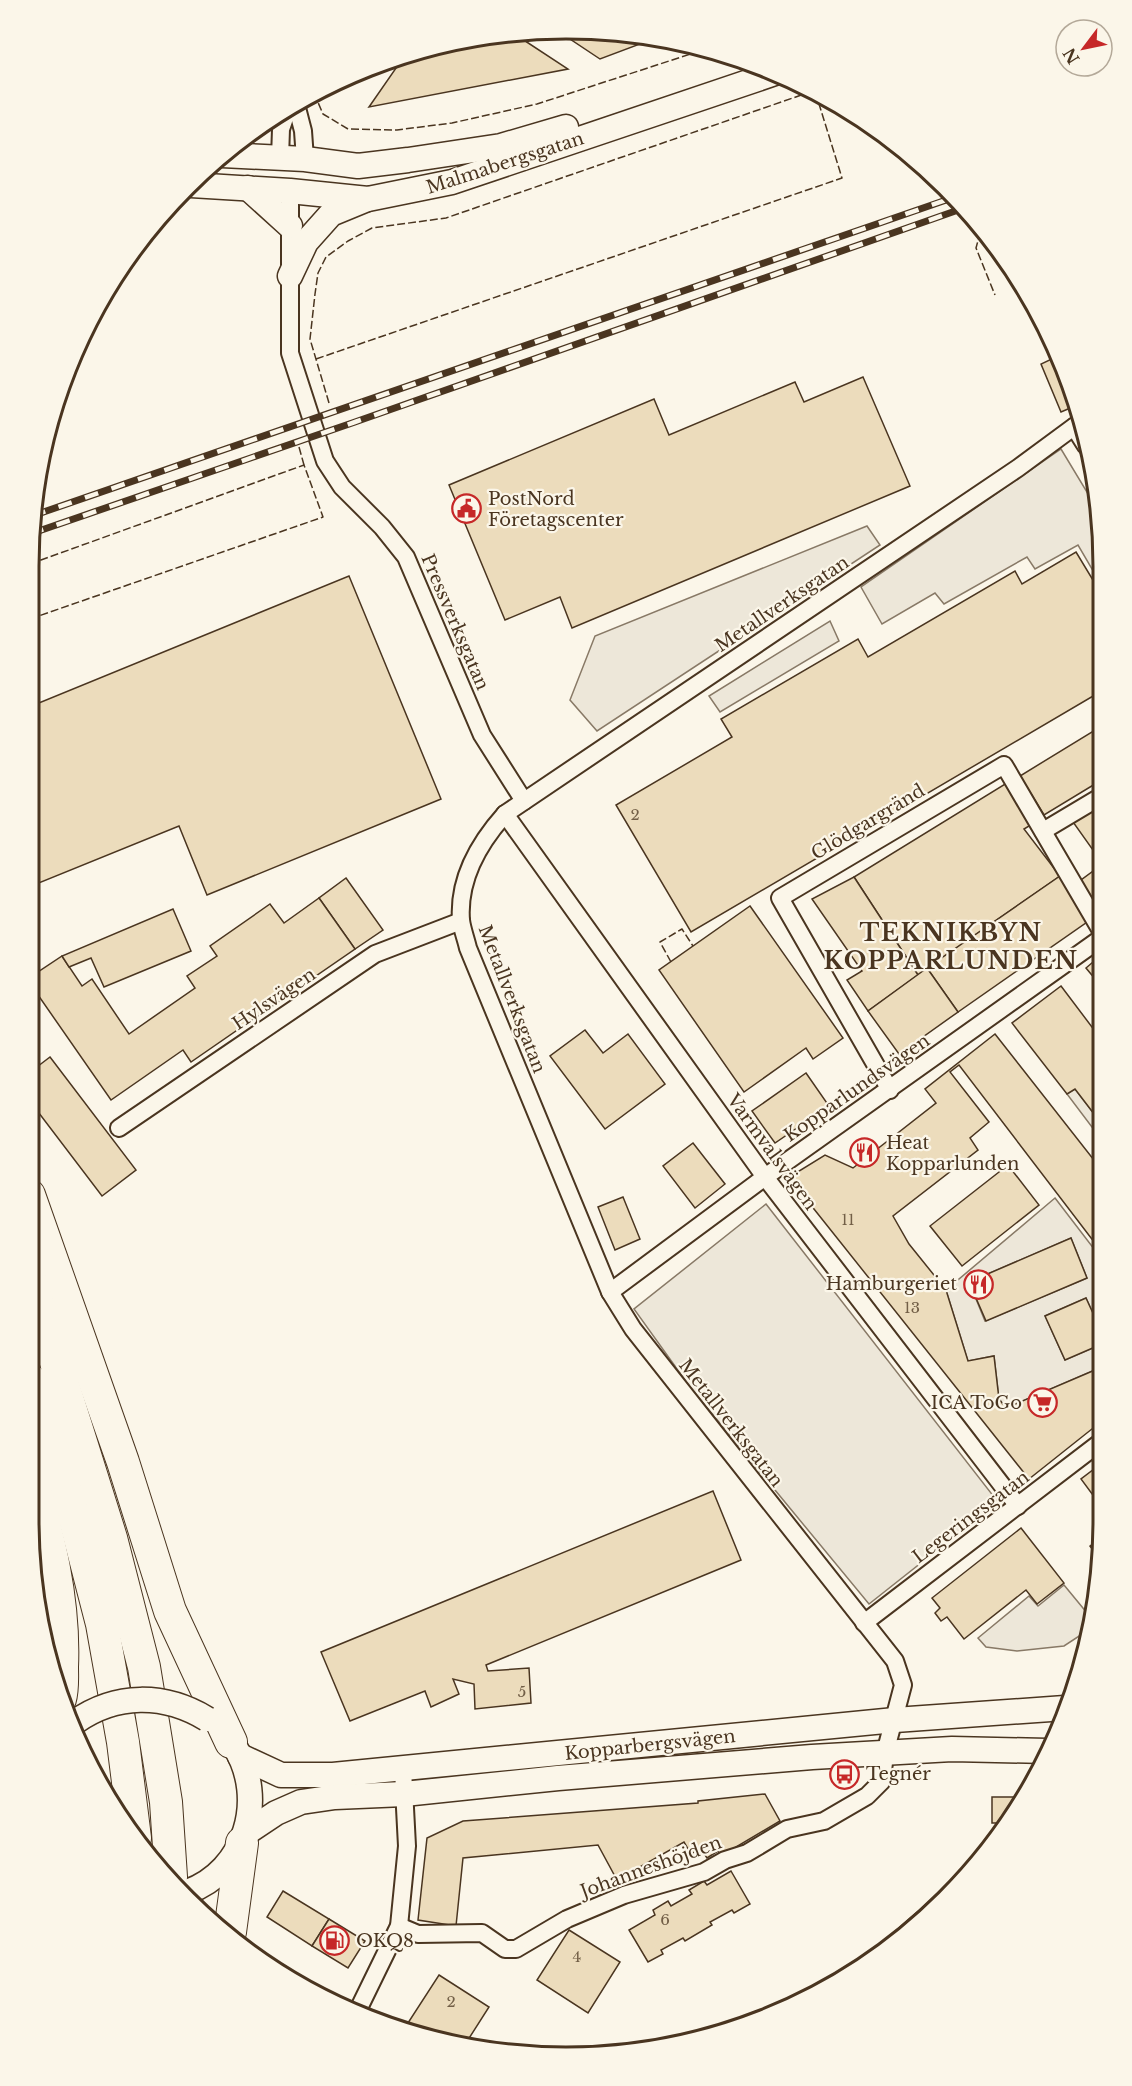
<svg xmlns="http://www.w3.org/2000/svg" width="1132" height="2086" viewBox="0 0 1132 2086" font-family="'Libre Baskerville',serif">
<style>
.parking{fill:#ede7d9;stroke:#887966;stroke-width:1.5;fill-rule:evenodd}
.building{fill:#ecdcbc;stroke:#4a3520;stroke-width:1.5}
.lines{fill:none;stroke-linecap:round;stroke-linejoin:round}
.street-casing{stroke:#4a3520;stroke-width:20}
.secondary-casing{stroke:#4a3520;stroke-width:27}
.highway-casing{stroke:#4a3520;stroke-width:34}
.street{stroke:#fbf6e9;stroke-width:16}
.secondary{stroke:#fbf6e9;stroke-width:24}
.highway{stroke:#fbf6e9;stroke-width:32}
.rail-casing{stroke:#4a3520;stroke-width:7}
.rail{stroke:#fbf6e9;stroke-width:4.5;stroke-dasharray:14;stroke-linecap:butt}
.secondary-bridge-casing{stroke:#4a3520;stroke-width:27;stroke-linecap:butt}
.secondary-bridge{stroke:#fbf6e9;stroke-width:24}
.fence{stroke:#4a3520;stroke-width:1.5;stroke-dasharray:8 3;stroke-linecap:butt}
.labels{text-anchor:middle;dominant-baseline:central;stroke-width:4.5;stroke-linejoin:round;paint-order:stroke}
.number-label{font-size:15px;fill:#725f47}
.street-label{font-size:18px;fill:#4a3520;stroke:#fbf6e9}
.poi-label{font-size:18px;fill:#4a3520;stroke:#fbf6e9;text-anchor:start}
.district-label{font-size:24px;font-weight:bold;letter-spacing:1.5px;fill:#4a3520;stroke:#fbf6e9}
.rim{fill:none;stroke:#4a3520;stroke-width:3}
</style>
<rect width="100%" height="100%" fill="#fbf6e9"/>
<!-- parking -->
<g class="parking">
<polygon points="1061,449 1099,512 1099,581 1078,545 1035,569 1027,557 944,604 935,593 882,624 861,587"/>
<polygon points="867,526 880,545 597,731 570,700 595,636"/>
<polygon points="830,621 839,641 720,712 709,696"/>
<polygon points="1075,1089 1101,1123 1101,1139 1067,1094"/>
<path d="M1055,1198l46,60 1,75 -16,-35 -41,18 20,44 37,-16v23l-96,41 -7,-9 -5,-43 -26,5 -22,-71zM1071,1238l16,40 -102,43 -16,-39z"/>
<polygon points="766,1204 998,1502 869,1604 690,1387 634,1309"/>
<polygon points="1064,1585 1092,1619 1090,1629 1064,1646 1017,1651 986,1647 978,1638 1029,1596 1038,1606"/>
</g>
<!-- building -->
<g class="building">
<polygon points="558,31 636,33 656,38 600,59"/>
<polygon points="513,33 568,69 369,107 405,55 427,47"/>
<polygon points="1060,355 1075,406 1061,412 1041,364"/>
<polygon points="863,377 910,486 572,628 560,597 505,620 449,485 654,399 669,435 795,382 804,402"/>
<polygon points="1076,552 1099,590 1100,692 691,932 616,805 732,737 721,719 858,639 868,657 1015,571 1022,584"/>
<polygon points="349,576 441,799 207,895 179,826 29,887 29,707"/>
<polygon points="1100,727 1100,781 1044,815 1020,776"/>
<polygon points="1010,781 1034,823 1024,829 1060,876 918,975 854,877"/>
<polygon points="1100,802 1100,860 1073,822"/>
<polygon points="1100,866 1100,907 1096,910 1077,883"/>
<polygon points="1060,876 1090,920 958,1012 927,968"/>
<polygon points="854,877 918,975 868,1011 847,980 862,971 812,899"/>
<polygon points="346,878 383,930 355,949 319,898"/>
<polygon points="319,898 355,949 191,1062 183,1050 111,1100 29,982 29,978 62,956 82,986 92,979 129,1034 195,988 187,976 217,956 210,946 270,904 284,923"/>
<polygon points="750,906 843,1038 813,1059 806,1048 744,1092 659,970"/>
<polygon points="173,909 191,951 104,987 91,958 69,967 62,956"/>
<polygon points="1100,956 1101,986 1086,968"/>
<polygon points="927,968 958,1012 899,1054 868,1011"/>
<polygon points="1061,986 1101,1039 1101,1123 1075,1089 1067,1094 1012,1023"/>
<polygon points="585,1030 603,1053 628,1034 665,1084 605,1129 550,1056"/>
<polygon points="995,1034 1101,1169 1101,1251 959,1065 950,1072 989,1122 970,1138 978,1150 893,1216 909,1244 946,1290 968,1361 994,1356 999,1399 1006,1408 1102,1367 1102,1421 1029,1479 810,1204 791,1176 825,1155 853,1168 936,1103 925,1089"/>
<polygon points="50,1057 136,1170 102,1196 29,1100 29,1073"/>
<polygon points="806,1073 829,1106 775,1143 752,1111"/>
<polygon points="693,1143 725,1184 695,1208 663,1166"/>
<polygon points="1008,1165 1039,1205 962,1266 930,1226"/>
<polygon points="623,1197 640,1239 615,1250 598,1207"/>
<polygon points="1071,1238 1087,1278 986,1321 969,1282"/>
<polygon points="1086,1298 1102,1333 1102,1344 1065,1360 1045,1316"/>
<polygon points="1102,1463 1102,1506 1101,1506 1081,1479"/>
<polygon points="713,1491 741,1560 486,1665 488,1671 529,1668 531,1703 475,1709 474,1684 453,1679 459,1694 431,1707 425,1691 350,1721 321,1652"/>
<polygon points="1021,1528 1064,1583 1037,1604 1026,1590 964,1639 947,1617 941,1621 935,1613 940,1608 932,1598"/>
<polygon points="1102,1536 1102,1555 1101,1561 1090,1546"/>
<polygon points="765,1794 780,1821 721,1856 718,1851 707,1858 703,1852 696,1851 691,1854 684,1842 617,1880 598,1845 463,1858 456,1926 418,1920 427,1838 463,1821 698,1803 698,1801"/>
<polygon points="992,1797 1024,1797 1003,1823 992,1823"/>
<polygon points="731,1871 750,1904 734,1913 732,1910 710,1922 712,1925 685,1941 683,1938 661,1950 663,1954 648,1962 629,1930 655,1915 653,1910 668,1901 671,1906 692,1894 689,1890 704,1881 707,1885"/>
<polygon points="283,1891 329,1919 312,1946 267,1917"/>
<polygon points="939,1893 943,1897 921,1924 861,1961"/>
<polygon points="329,1919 365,1941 348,1968 312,1946"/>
<polygon points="569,1930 620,1962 588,2013 537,1980"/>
<polygon points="439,1975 489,2007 466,2043 427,2039 406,2026"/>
</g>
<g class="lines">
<defs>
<g id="street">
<polyline points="296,104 303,131 305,159"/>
<polyline points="280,158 281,129 288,109"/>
<polyline points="290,191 290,353 325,461 342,487 382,527 406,557 482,735 524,801"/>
<polyline points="1074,427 1086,446"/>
<polyline points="505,814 765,1177 1018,1506"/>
<polyline points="1043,831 1100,797"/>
<polyline points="890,1090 780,898 1004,765 1100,929"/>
<polyline points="119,1128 375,954 461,921"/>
<polyline points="610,1292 765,1177 1100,939"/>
<polyline points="864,1623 1102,1441"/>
<path d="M399,1926l19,8 64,-1 23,16h11l51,-30 57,-24 80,-23 21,-12 22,-7 40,-24 37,-8 43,-25 15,-15 3,-28 18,-68 -8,-24 -262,-332 -23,-37 -142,-344c-2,-9 -6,-19 -7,-28 -3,-41 18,-77 44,-106l513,-346 61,-45"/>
<polyline points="359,2008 399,1926 407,1846 403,1770"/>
</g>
<g id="secondary">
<polyline points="222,155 305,159 358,166 408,160 501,146 566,127"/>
<polyline points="191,185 290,191 368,199 452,182 775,73"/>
<polyline points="248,188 290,226"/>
<polyline points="290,276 306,242 331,214 365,200"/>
<polyline points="240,1756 281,1775 333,1775 895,1720 1065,1708"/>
<polyline points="246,1833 276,1813 301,1802 335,1797 404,1794 558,1778 812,1757 952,1749 1047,1751"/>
<path d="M187,1892c59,-21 80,-93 48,-145"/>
</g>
<g id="highway">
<polyline points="29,1195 123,1462 170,1611 231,1742"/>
<polyline points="29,1276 111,1538 144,1667 166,1802 171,1877"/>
<polyline points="29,1379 76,1523 102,1624 123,1742 135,1838"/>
<path d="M29,1470c19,63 36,130 33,197 0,10 1,22 -2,32"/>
<polyline points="230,1932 242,1843"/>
</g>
</defs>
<!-- street casing -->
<use href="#street" class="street-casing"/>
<!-- secondary casing -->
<use href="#secondary" class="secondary-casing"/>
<!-- highway casing -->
<use href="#highway" class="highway-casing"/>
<!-- street -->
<use href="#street" class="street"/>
<!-- secondary -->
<use href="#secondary" class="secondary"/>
<!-- highway -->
<use href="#highway" class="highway"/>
<defs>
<g id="rail">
<polyline points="32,516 952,198"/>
<polyline points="30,534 355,422 961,209"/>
</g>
</defs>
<!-- rail casing -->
<use href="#rail" class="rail-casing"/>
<!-- rail -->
<use href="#rail" class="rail"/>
<defs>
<path id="secondary-bridge" d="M75,1722c41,-29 89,-29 132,-3"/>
</defs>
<!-- secondary-bridge casing -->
<use href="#secondary-bridge" class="secondary-bridge-casing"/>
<!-- secondary-bridge -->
<use href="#secondary-bridge" class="secondary-bridge"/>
<!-- fence -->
<g class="fence">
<polyline points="314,93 323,114 348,129 397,130 452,123 537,104 706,49"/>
<polyline points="984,235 979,237 976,248 995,295"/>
<polyline points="316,359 842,178 815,91"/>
<polyline points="329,403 310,339 315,294 318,273 326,257 348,241 372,228 446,218 813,91"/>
<polyline points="299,447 304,465"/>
<polyline points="30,619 323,517 304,465 30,564"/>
<polyline points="671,962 660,942 682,929 693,946"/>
</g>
</g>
<!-- icons -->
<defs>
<symbol id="civic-ring" viewBox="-11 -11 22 22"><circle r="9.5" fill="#fbf6e9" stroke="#c62828" stroke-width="1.5"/><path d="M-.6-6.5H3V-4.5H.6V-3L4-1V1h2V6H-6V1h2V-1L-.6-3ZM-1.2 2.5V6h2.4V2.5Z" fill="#c62828"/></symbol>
<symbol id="restaurant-ring" viewBox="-11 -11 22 22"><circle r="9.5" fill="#fbf6e9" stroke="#c62828" stroke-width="1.5"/><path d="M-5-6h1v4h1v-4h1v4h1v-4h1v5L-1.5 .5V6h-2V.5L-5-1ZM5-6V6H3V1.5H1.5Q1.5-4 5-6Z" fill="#c62828"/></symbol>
<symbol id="supermarket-ring" viewBox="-11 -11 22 22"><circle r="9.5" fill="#fbf6e9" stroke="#c62828" stroke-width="1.5"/><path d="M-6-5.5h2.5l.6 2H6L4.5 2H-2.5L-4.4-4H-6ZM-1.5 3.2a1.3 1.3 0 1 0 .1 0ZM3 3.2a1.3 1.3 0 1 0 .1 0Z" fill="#c62828"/></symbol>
<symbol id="bus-ring" viewBox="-11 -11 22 22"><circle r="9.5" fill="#fbf6e9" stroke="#c62828" stroke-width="1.5"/><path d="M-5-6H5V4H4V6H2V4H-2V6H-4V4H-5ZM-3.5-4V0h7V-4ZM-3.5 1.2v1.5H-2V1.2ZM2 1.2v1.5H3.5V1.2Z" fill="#c62828"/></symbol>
<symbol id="fuel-ring" viewBox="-11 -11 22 22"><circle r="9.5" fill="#fbf6e9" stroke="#c62828" stroke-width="1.5"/><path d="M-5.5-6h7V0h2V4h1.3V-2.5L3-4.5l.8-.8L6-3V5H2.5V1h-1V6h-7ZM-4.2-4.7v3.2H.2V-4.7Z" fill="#c62828"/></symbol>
</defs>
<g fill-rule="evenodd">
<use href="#civic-ring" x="450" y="492" width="33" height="33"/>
<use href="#restaurant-ring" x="848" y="1136" width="33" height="33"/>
<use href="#restaurant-ring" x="962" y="1268" width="33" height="33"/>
<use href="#supermarket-ring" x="1026" y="1386" width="33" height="33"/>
<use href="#bus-ring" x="828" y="1758" width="33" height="33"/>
<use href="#fuel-ring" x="318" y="1924" width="33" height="33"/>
</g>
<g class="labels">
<!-- number labels -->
<g class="number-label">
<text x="635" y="814">2</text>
<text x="848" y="1219">11</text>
<text x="912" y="1307">13</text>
<text x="522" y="1691">5</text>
<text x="665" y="1919">6</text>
<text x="577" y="1956">4</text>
<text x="451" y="2001">2</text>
</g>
<!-- street labels -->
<g class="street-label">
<text transform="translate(505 163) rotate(-18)">Malmabergsgatan</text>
<text transform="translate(782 604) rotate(-34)">Metallverksgatan</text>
<text transform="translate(455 622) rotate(67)">Pressverksgatan</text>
<text transform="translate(868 822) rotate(-31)">Glödgargränd</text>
<text transform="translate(274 999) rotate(-34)">Hylsvägen</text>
<text transform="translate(512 999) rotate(69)">Metallverksgatan</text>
<text transform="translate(857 1088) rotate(-35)">Kopparlundsvägen</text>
<text transform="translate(772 1152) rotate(54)">Varmvalsvägen</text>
<text transform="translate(731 1423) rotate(52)">Metallverksgatan</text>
<text transform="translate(971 1517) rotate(-37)">Legeringsgatan</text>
<text transform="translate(650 1745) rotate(-6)">Kopparbergsvägen</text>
<text transform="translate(651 1867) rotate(-20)">Johanneshöjden</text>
</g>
<!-- poi labels -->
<g class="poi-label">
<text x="488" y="499">PostNord<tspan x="488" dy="21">Företagscenter</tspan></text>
<text x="886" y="1143">Heat<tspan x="886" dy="21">Kopparlunden</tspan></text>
<text x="957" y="1284" text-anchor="end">Hamburgeriet</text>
<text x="1022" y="1403" text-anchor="end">ICA ToGo</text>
<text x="866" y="1774">Tegnér</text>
<text x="356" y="1941">OKQ8</text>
</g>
<!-- district labels -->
<g class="district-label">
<text x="951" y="932">TEKNIKBYN<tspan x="951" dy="28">KOPPARLUNDEN</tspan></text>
</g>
</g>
<!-- crop -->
<path d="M0 0H1132V2086H0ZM566 39H566A527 527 0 0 1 1093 566V1520A527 527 0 0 1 566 2047H566A527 527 0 0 1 39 1520V566A527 527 0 0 1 566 39Z" fill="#fbf6e9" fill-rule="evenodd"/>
<path class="rim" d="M566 39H566A527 527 0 0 1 1093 566V1520A527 527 0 0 1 566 2047H566A527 527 0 0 1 39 1520V566A527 527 0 0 1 566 39Z"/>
<!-- north arrow -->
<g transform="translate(1084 48) rotate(238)"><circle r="28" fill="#fbf6e9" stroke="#b4a999" stroke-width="1.5"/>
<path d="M0-4.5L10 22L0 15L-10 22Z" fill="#c62828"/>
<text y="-9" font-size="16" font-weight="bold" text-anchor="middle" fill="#4a3520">N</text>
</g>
</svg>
